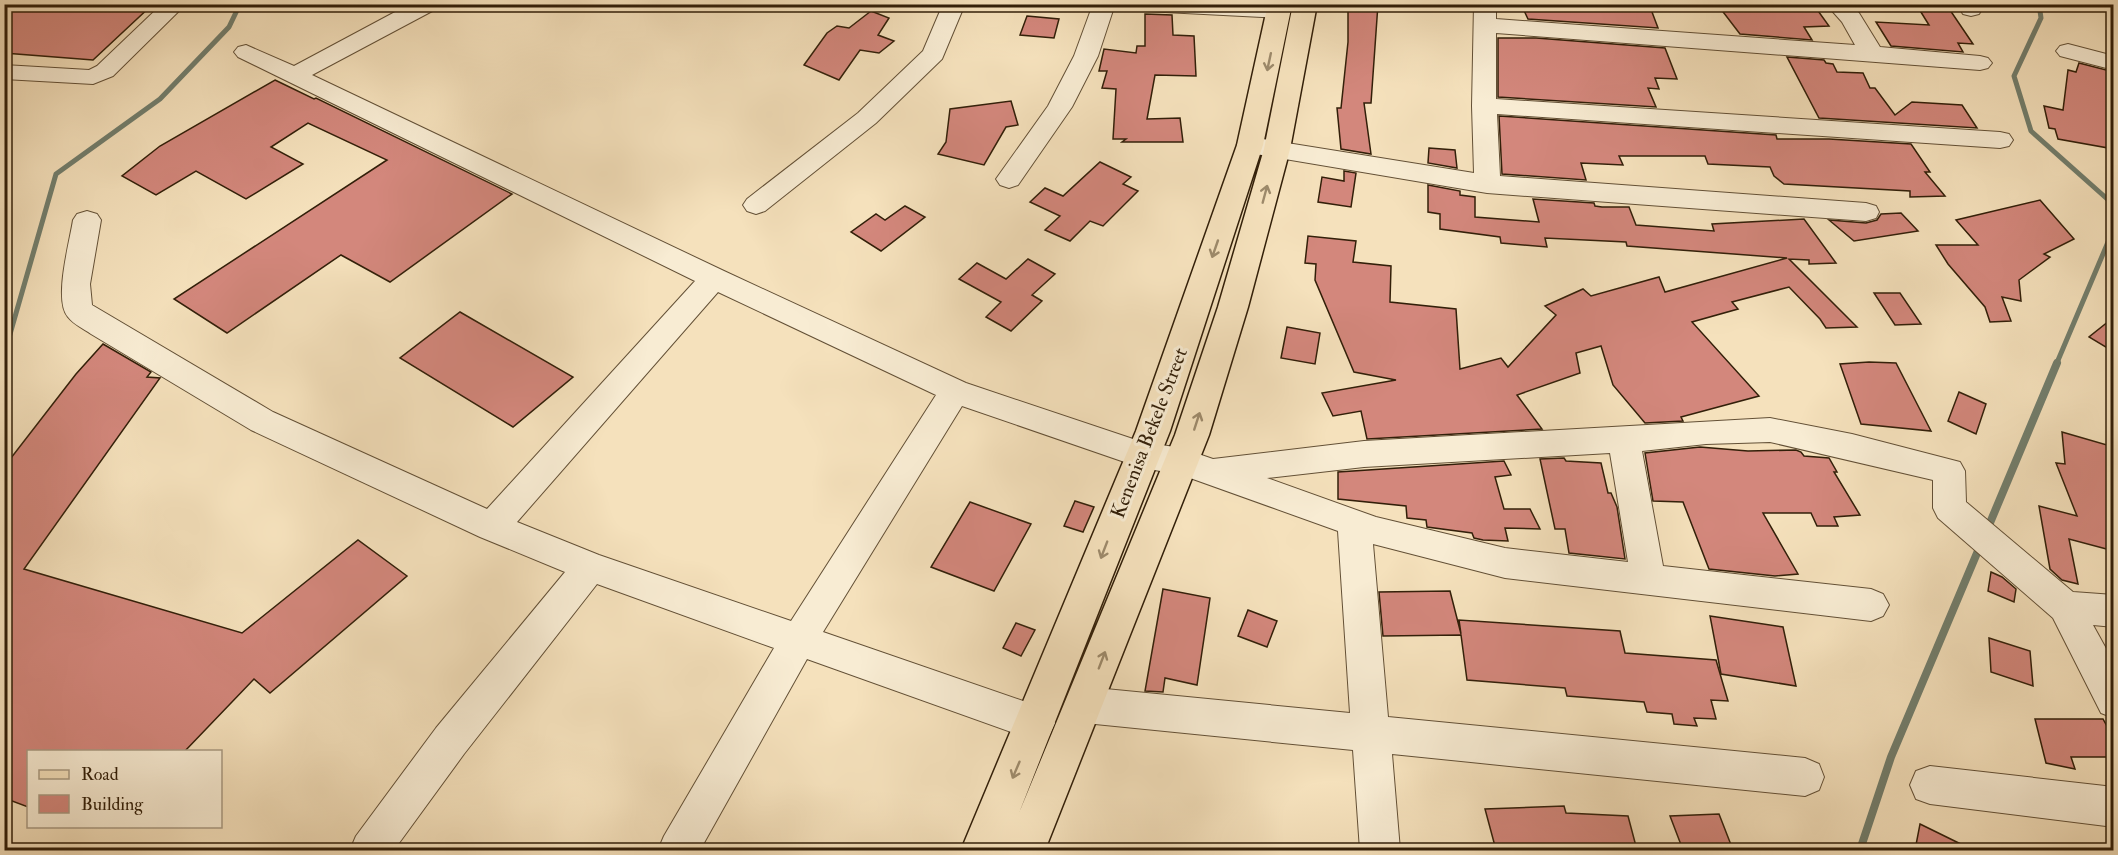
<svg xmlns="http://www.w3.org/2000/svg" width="2118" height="855" viewBox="0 0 2118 855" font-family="'IM FELL Double Pica',serif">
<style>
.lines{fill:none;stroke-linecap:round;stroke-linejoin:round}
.stream-far1{stroke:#727e6d;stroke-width:5}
.stream{stroke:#727e6d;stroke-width:8}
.building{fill:#d3877c;stroke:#321f09;stroke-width:1.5}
.minor-casing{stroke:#635036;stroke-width:2}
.major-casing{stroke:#321f09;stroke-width:3}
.minor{fill:#f8ecd3;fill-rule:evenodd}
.major{fill:#f5e1bc;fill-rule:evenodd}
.oneway{stroke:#9d8a6b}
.labels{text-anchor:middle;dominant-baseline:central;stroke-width:6;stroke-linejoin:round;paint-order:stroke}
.street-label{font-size:20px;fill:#321f09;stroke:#f8ecd3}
</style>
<rect width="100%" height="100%" fill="#f5e1bc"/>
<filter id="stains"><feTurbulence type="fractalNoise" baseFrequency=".00333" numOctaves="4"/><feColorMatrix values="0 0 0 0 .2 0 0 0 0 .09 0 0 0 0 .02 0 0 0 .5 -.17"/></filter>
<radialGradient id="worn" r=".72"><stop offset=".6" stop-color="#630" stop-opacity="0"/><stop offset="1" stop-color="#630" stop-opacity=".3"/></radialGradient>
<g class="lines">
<!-- stream-far1 -->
<g class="stream-far1">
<polyline points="2039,4 2041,18 2014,76 2031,131 2114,205"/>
<polyline points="4,355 56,174 160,99 229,27 240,4"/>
<polyline points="2056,365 2114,228"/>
</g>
<!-- stream -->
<g class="stream">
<polyline points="1987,530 2057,363"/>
<polyline points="1860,850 1891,757 1980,546"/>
</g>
</g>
<!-- building -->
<g class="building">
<polygon points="4,4 153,4 93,60 4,53"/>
<polygon points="1348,4 1378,4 1371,103 1364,103 1371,154 1341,149 1337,108 1341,108 1348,42"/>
<polygon points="1521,4 1649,4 1658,28 1528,19"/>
<polygon points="1717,4 1805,4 1807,8 1816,8 1829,26 1804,27 1812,40 1740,34"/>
<polygon points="1919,9 1950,10 1973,44 1958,43 1963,52 1891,46 1876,22 1929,25"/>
<polygon points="871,11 889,18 878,35 894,41 879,53 860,50 839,80 804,65 827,33 837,26 849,28"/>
<polygon points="1145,14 1172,15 1173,35 1194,36 1196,76 1155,75 1147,119 1180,118 1183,142 1122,142 1126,139 1113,139 1116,89 1102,88 1107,71 1099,71 1104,49 1136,53 1137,46 1145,46"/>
<polygon points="1027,16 1059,19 1054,38 1020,35"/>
<polygon points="1498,38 1536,38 1665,48 1677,79 1655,78 1659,89 1648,88 1656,107 1498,97"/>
<polygon points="1787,57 1824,60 1826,63 1833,64 1837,72 1863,73 1870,88 1875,88 1895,115 1912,102 1962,105 1977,128 1819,118"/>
<polygon points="2079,63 2114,72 2114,149 2058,139 2055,129 2049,128 2044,106 2063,110 2068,70 2076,72"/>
<polygon points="275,80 314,99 316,98 512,194 390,282 341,255 227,333 174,299 387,160 308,123 271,147 303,164 246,199 196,171 156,195 122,176 160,146"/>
<polygon points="1011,101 1018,125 1006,127 984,165 938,154 946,142 950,109"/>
<polygon points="1499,116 1776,135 1777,139 1829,139 1911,144 1930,172 1925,172 1945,196 1910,197 1910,191 1784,184 1774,176 1770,167 1708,164 1705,156 1619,156 1623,165 1581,163 1586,180 1502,174"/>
<polygon points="1429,148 1455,150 1457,168 1428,163"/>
<polygon points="1100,162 1131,177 1123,184 1138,191 1103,226 1090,221 1070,241 1045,230 1060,216 1030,202 1045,188 1063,196"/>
<polygon points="1344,171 1356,173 1351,207 1318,202 1322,177 1344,181"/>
<polygon points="1428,185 1460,191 1460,195 1475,197 1475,217 1539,222 1533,199 1594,203 1595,206 1602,207 1629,207 1636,225 1714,231 1712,224 1804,219 1836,263 1809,264 1809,260 1789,259 1857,327 1826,328 1820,319 1789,287 1732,302 1738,309 1692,322 1759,396 1681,417 1683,421 1645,423 1613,385 1601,346 1576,353 1580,373 1517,395 1542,429 1367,439 1361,411 1333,416 1322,393 1396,380 1354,372 1315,280 1316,264 1305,263 1308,236 1356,241 1353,262 1391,266 1390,302 1456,309 1460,369 1501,358 1508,367 1556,315 1545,306 1583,289 1591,296 1659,277 1665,292 1787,258 1627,246 1626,242 1545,238 1547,247 1501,243 1500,237 1440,229 1440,214 1428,212"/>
<polygon points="2040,200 2074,239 2044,254 2050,257 2019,280 2021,301 2002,297 2011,321 1990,322 1985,307 1948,264 1936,245 1978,245 1956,220"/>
<polygon points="905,206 925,217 881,251 851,232 876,214 885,220"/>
<polygon points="1901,213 1918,231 1854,241 1829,220 1866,223 1877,220 1881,214"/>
<polygon points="1028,259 1055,274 1032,295 1042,301 1011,331 986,317 1001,302 959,279 977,263 1006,279"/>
<polygon points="1874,293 1900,293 1921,324 1895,325"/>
<polygon points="460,312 573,377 513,427 400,358"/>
<polygon points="2114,317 2114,352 2089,337"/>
<polygon points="1287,327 1320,333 1315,364 1281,358"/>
<polygon points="103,344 151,372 147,377 160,378 24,569 242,633 358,540 407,576 270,693 254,679 184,752 28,752 28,807 4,798 4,467 76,374"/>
<polygon points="1869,362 1896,363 1931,431 1861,424 1840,364"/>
<polygon points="1959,392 1986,404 1976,434 1948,421"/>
<polygon points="2062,432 2114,447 2114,551 2069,539 2078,584 2062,580 2050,569 2039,506 2077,516 2056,463 2065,464"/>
<polygon points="1700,447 1748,451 1796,450 1801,452 1804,456 1829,458 1837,472 1834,472 1860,515 1834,517 1838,526 1817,526 1811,513 1763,513 1798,574 1775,576 1709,569 1683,502 1653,501 1645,453"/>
<polygon points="1564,458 1566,461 1601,463 1608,493 1611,493 1617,507 1625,559 1569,553 1565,529 1555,529 1540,459"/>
<polygon points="1504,461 1511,475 1495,477 1504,509 1530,509 1540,529 1505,528 1508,541 1483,540 1474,538 1472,533 1427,527 1426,520 1407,518 1406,506 1338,499 1338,472"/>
<polygon points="1075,501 1094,507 1083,532 1064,526"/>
<polygon points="970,502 1031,524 994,591 931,567"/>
<polygon points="1991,572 2002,577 2016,589 2014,602 1988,591"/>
<polygon points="1163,589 1210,598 1197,685 1165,678 1163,692 1145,691"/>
<polygon points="1450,591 1461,634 1459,620 1620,631 1625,653 1716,660 1728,701 1711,700 1716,719 1694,718 1697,726 1674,724 1672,714 1647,712 1644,702 1567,696 1565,688 1467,680 1461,635 1383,636 1379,592"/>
<polygon points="1248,610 1277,621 1267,647 1238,636"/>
<polygon points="1710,616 1783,627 1796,686 1721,674"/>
<polygon points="1016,623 1035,630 1021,656 1003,648"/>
<polygon points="1989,638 2030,651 2033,686 1991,672"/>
<polygon points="2035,719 2103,719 2114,739 2114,757 2071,757 2075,769 2046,763"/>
<polygon points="1564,806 1566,813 1628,816 1637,850 1496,850 1485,809"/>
<polygon points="1719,814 1733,850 1683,850 1670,816"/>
<polygon points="1920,824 1973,850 1915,850"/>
</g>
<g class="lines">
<defs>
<g id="minor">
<polygon points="162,4 186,4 113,76 93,84 4,79 4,65 89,70 97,66"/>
<path d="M410,4h29l-3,5 -124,66 412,196 242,112 176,59 39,6 32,11 151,-18 406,-23 82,16 108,28 5,9 1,31 107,90 41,3v32l-21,-2 21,38v55l-13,-5 -48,-95 -115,-100 -5,-10v-28l-163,-38 -64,2 -64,7 21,115 208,23 12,5 6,11 -6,11 -12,5 -366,-43 -132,-34 15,173 417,41 14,6 5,13 -5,13 -14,6 -413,-42 8,96h-40l-7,-100 -268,-27 -13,-6 -6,-12 6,-12 13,-6 265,26 -12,-182 -159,-57 -37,-6 -180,-62 -139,226 226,78 6,13 -6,13 -13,5 -229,-82 -107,191h-42l6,-14 110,-188 -177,-64 -133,170 -70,96h-44l6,-14 80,-108 129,-156 -85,-35 -229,-107 -160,-96c-7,-5 -18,-10 -23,-17 -15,-17 2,-76 5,-97l4,-6 10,-3 10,3 4,6 -11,64 2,21 181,107 214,97 208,-228 -457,-224 -4,-5 4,-5 8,-2 48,21zM718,292l218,103 -145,226 -192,-66 -82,-33zM1610,453l18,109 -123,-14 -129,-31 -109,-39 97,-11z"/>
<polygon points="943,4 965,4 942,59 876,123 765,211 756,214 747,211 743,205 747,199 858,113 923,51"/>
<polygon points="1093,4 1115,4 1098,56 1072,107 1018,185 1009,188 1000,185 996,179 1048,106 1074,56"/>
<polygon points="1134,4 1281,4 1288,6 1291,11 1288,16 1280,18 1145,11 1137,9"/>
<polygon points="1826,4 1850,4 1859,13 1880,47 1980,56 1988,58 1992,63 1988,68 1980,70 1496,33 1496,99 2000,132 2009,134 2013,140 2009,146 2000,148 1497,114 1500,176 1866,203 1876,206 1879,212 1876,218 1866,221 1487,193 1250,153 1241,151 1237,145 1241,139 1250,137 1474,173 1472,106 1474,4 1496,4 1496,19 1855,45 1842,22"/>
<polygon points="1957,4 1980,4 1982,9 1979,14 1971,16 1963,14"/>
<polygon points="2068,44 2114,56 2114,70 2060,56 2056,51 2060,46"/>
<polygon points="1930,766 2114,787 2114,827 1930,804 1916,799 1910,785 1916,771"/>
</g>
<polygon id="major" points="1268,4 1292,4 1263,145 1170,431 1019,813 1175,435 1218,307 1264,149 1293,4 1317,4 1290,149 1248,307 1209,435 1045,850 961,850 1136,431 1237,145"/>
</defs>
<!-- minor casing -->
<use href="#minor" class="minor-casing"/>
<!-- major casing -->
<use href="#major" class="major-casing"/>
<!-- minor -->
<use href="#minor" class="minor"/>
<!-- major -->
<use href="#major" class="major"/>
</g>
<!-- one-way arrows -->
<defs><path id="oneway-shaft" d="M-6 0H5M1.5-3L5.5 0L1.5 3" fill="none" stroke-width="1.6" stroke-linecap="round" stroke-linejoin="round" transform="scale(1.5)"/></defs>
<g class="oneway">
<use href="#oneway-shaft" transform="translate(1269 62) rotate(102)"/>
<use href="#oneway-shaft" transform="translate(1265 194) rotate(-75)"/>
<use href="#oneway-shaft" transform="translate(1215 249) rotate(109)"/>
<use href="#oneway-shaft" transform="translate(1197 421) rotate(-72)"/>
<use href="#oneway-shaft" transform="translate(1104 550) rotate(111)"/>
<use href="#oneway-shaft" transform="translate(1102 660) rotate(-69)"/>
<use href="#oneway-shaft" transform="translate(1016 770) rotate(113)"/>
</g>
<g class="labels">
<!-- street labels -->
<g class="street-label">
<text transform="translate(1149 433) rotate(-69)">Kenenisa Bekele Street</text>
</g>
</g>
<!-- margin -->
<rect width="2118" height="855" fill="none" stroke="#f5e1bc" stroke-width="24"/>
<rect x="6" y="6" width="2106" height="843" fill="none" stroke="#321f09" stroke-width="3"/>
<rect x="12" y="12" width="2094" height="831" fill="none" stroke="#321f09" stroke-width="1.5"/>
<!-- legend -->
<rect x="27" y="750" width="195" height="78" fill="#f8ecd3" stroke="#a99a82" stroke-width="1.5"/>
<rect x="39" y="770" width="30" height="9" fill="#f5e1bc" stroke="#a99a82" stroke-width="1.5"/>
<text x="81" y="780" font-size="18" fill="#321f09">Road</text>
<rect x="39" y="795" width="30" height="18" fill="#d3877c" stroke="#a99a82" stroke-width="1.5"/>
<text x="81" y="810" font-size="18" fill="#321f09">Building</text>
<rect width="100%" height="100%" filter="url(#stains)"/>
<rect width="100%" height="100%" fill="url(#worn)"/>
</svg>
